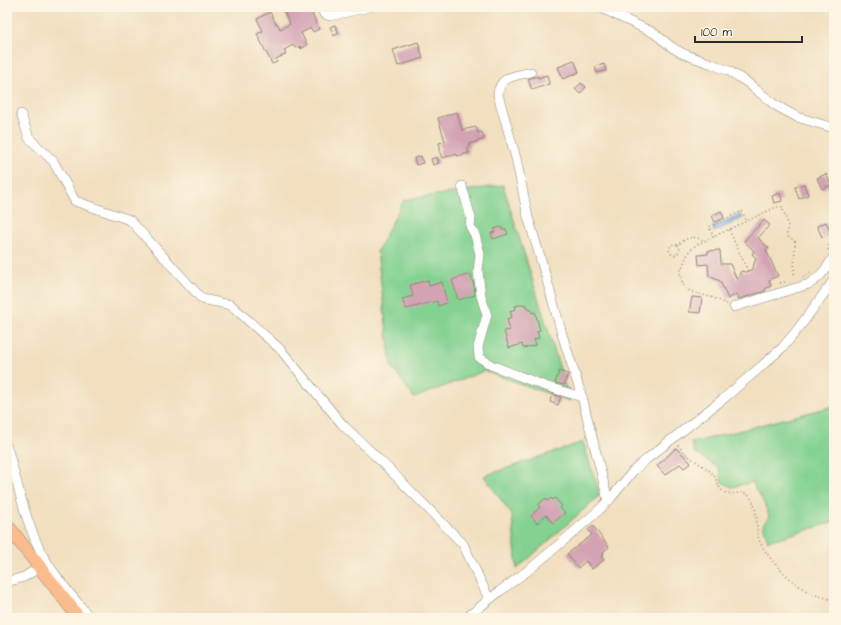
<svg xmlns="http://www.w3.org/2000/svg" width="841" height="625" viewBox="0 0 841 625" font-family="'Architects Daughter',sans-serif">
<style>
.green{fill:#84d292;stroke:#587e5e}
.water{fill:#6aa0d7;stroke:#4a6681}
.building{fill:#d3a3b4}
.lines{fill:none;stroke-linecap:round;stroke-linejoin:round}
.minor-casing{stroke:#8e8575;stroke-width:10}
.highway-casing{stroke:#8e8575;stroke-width:14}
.path{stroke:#8e8575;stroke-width:1.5;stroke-dasharray:1 3;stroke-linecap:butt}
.minor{stroke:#fff;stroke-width:9}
.highway{stroke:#fbbb8c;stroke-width:13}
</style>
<rect width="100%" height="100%" fill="#fcf5e5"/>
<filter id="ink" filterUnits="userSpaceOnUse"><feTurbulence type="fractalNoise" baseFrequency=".025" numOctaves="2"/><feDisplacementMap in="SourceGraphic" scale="8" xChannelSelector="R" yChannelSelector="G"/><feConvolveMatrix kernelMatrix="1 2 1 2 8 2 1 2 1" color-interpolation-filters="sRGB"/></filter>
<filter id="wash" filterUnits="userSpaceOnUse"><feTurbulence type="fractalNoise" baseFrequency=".012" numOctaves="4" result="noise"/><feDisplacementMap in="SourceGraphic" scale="16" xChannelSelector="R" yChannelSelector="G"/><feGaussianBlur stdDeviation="0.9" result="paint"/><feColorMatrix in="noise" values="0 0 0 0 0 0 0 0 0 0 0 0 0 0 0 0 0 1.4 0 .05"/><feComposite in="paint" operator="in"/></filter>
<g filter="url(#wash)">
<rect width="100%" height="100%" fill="#f1dfbf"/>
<!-- green -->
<g class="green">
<polygon points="503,185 570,401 484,371 414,398 391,365 377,251 404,200"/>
<polygon points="834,406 834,522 768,541 763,525 769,516 762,498 756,491 753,482 732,487 722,482 719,468 695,453 691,443"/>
<polygon points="583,442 600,495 517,569 512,515 484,476"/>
</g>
<!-- water -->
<polygon class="water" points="740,214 743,218 714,232 712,227"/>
<g id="blocks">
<!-- building -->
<g class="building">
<polygon points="294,7 309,7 319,29 313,32 311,28 301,33 307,45 301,49 300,46 295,48 293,45 284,50 286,54 276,59 277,62 272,64 257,34 263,31 257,19 270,12 276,24 278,24 280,29 290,24 284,12"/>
<polygon points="335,25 339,33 334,36 330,27"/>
<polygon points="418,42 423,58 398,66 393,50"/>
<polygon points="574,60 579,72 563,79 558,67 564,65 564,64"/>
<polygon points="604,64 606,71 597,73 595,67"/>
<polygon points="547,75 549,84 532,90 528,79 538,76 538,78"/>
<polygon points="581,83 586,87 580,94 575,89"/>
<polygon points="457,112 462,130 476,127 478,133 482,132 484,139 469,144 470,147 467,148 469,153 457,156 457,154 442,158 439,150 441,149 439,143 445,141 438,118"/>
<polygon points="421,156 423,163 416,165 414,158"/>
<polygon points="437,157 439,163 433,165 431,159"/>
<polygon points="826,174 831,185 822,189 817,178"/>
<polygon points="804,184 808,195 799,199 795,187"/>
<polygon points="780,193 782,201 774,203 772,196"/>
<polygon points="721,211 724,218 715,222 712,216"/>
<polygon points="764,220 770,225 758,238 769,248 766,250 778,276 769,280 771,286 765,289 765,291 739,299 737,294 728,299 720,281 709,276 708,264 699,265 698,255 708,254 708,251 720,250 721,264 730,264 737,280 741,271 746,272 751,270 753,267 756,258 752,254 754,251 744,241"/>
<polygon points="826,222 831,233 822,237 817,226"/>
<polygon points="501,227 502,230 506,229 508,234 493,239 491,233 495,232 494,229"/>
<polygon points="470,274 474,286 475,295 458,300 452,280"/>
<polygon points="428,280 429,286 442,282 447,303 438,306 437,301 406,309 402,299 413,296 410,285"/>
<polygon points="692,297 702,298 700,313 689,312"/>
<polygon points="525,304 526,307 529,307 529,310 531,309 532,313 535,312 540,330 537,331 539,338 534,339 536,345 523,348 522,344 509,348 504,331 510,330 507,319 512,317 510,311 516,309 515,306"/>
<polygon points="559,371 568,374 564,385 555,383"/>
<polygon points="552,394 561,397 558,405 550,402"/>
<polygon points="676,448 691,463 684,468 680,464 665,475 657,466"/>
<polygon points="546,498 548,501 551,498 553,500 555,498 562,506 560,508 565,513 553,523 546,515 537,523 531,516 540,507 538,505"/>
<polygon points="593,526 609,547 603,552 604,554 601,557 604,560 592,569 586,561 578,568 567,554 592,535 588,530"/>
</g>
</g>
</g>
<g filter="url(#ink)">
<use href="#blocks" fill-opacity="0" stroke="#8e8575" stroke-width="1"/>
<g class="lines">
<defs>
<g id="minor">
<polyline points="321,7 324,14 330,16 369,7"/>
<polyline points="599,7 654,33 673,48 684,54 712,64 729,71 748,83 775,105 797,117 834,128"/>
<path d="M531,72c-16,4 -32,4 -33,23l18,63 12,59 18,60 16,57 20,63 26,103"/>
<polyline points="21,114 29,138 53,161 75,201 130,220 202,299 231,305 280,349 342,424 390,470 463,544 489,599"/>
<polyline points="462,186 471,218 470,226 475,235 480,254 478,271 481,296 487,315 478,347 479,357 491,365 545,386 582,397"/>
<path d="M734,307l75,-23c12,-7 18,-16 25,-28"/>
<path d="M7,447c11,36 17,72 34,105 13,24 32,45 49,66"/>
<polyline points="7,582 24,577 32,572"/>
<polyline points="466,618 500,591 530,569 568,537 599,510 611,498 633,471 648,458 723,399 764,364 783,347 798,329 834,280"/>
</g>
<polyline id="highway" points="7,525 79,618"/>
</defs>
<!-- minor casing -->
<use href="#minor" class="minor-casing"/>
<!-- highway casing -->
<use href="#highway" class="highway-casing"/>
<!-- path -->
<g class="path">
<polyline points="729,230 748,271"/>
<polyline points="714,237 709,227 742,211 746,221"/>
<path d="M678,245l2,3 -2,5 -3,2 -4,-1 -2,-4 2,-5 3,-1 4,1c8,-8 17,-10 26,-4"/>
<polyline points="828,250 831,235"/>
<polyline points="803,277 812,272"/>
<polyline points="780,283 786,282"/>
<polyline points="727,304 714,298 692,292 686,289 684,287 680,275 681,270 689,251 696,245 772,209 776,207 782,207 788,224 787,234 789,238 794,240 795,242 794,280"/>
<path d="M678,445c3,3 5,6 8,9 8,7 19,12 27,20 5,6 4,14 11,18 8,4 18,-2 24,3 10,8 8,29 10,41 4,18 35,49 53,57 7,3 15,5 23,7"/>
</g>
<!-- minor -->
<use href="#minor" class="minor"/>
<!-- highway -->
<use href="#highway" class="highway"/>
</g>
</g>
<!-- margin -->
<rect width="841" height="625" fill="none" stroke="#fcf5e5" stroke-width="24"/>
<!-- scale -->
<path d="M695 36v6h107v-6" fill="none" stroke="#2b2b2b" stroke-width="2"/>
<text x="701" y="36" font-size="12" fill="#2b2b2b" stroke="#fcf5e5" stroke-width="3" paint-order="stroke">100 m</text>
</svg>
